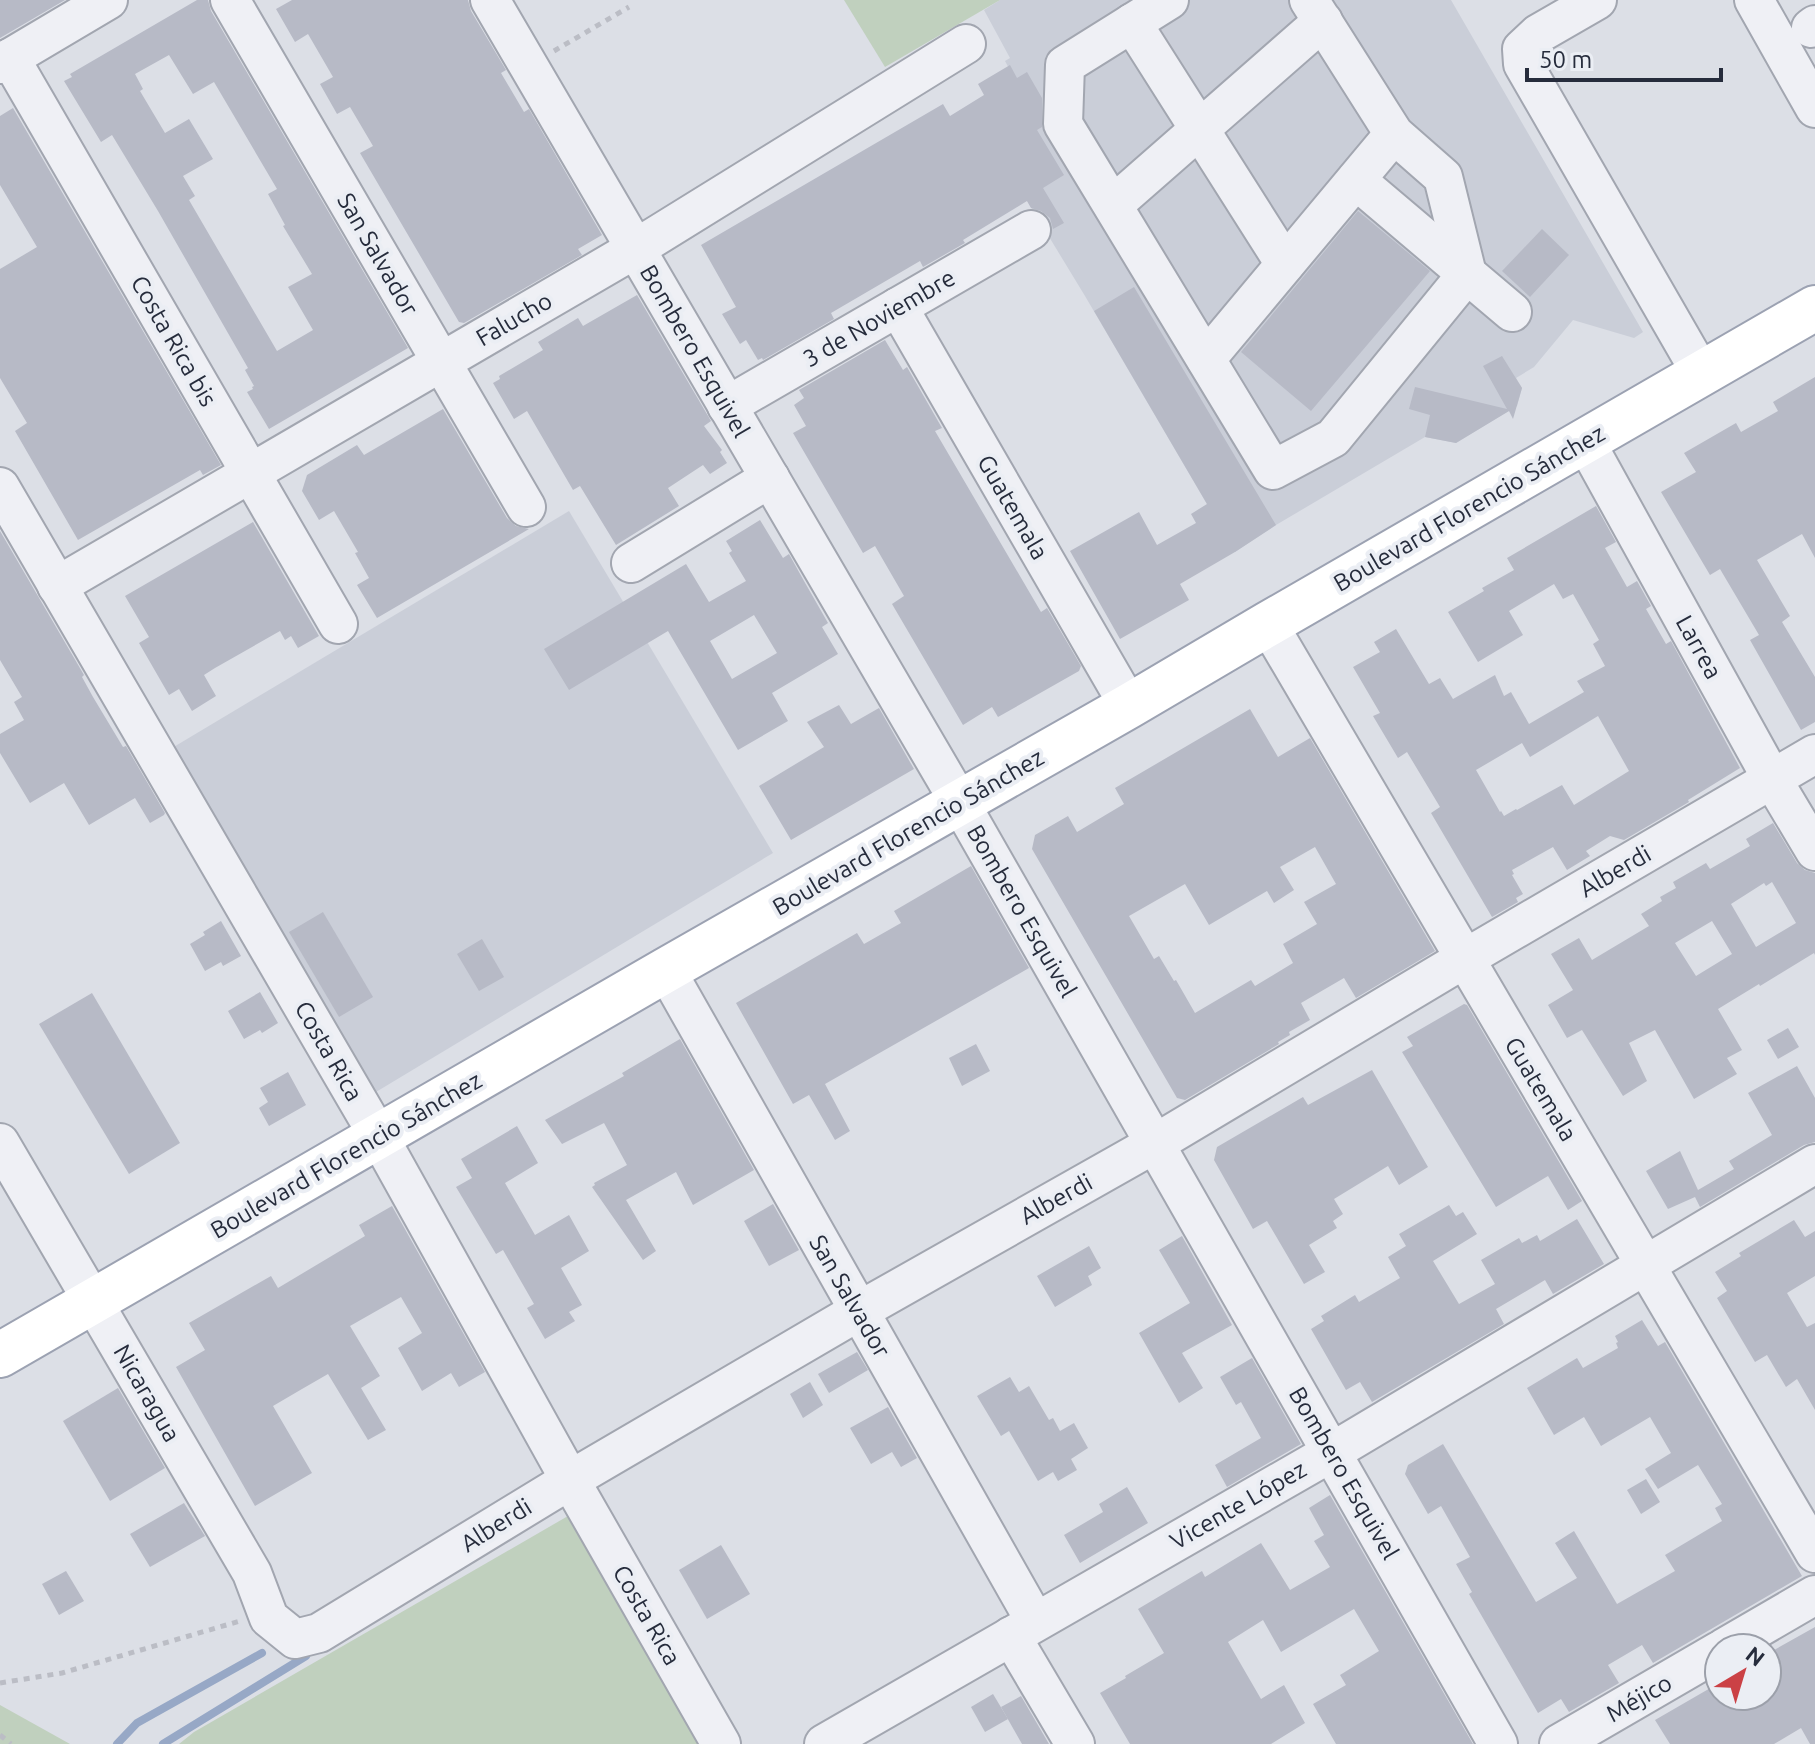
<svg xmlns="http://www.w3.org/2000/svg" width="1815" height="1744" viewBox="0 0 1815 1744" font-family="Ubuntu,sans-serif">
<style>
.built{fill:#caced8}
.green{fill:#c0d0be}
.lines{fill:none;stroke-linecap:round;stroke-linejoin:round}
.stream{stroke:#97a8c6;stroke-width:8}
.building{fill:#b7bac6;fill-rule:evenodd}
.minor-casing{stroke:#a2a6b0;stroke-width:42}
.major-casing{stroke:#9ca2b2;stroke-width:48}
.path{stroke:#bbbdc5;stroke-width:5;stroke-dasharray:6 6;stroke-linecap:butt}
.minor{stroke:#eff0f5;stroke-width:38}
.major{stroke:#fff;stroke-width:44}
.labels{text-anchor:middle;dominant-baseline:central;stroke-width:8;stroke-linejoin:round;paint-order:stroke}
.street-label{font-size:24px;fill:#262c3c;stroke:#ebeef4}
</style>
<rect width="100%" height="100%" fill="#dcdfe6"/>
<!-- built -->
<g class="built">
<polygon points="1000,0 1451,0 1643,332 1634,338 1573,320 1534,367 1516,378 1522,388 1517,406 1456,443 1425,437 1276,525 1235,552 1085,296 995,148 1038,122 1005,61 1010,58 984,10"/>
<polygon points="569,511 773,853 371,1095 167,751"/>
</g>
<!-- green -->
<g class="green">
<polygon points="844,0 1000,0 885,67"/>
<polygon points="568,1516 704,1744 179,1744 194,1732"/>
<polygon points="0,1705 70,1744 0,1744"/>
</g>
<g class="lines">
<!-- stream -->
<g class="stream">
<polyline points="117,1744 137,1723 262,1653"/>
<polyline points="163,1744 306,1656"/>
</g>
</g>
<!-- building -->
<g class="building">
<polygon points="0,0 65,0 0,38"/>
<path d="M197,0h11l3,11 197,337 -139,81 -22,-37 6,-3 -1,-2 2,-1 -9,-16 3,-2 -90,-157 -46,-76 -11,7 -37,-61 8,-4 -2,-3zM169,55l24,39 21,-12 63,107 -9,5 17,31 -2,1 29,48 -24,13 25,43 -36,21 -88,-151 6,-4 -12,-20 30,-17 -24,-40 -24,14 -25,-42 3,-2 -8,-15z"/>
<polygon points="292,0 468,0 471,11 506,70 501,73 524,112 529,109 602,235 578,249 582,255 464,323 459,322 360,153 373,146 350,107 337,114 320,84 333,77 308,34 295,42 276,9"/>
<polygon points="1010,65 1017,78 1027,72 1042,98 1042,127 1037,130 1064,175 1043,188 1064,223 1053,229 1050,218 1041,211 1031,208 1027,201 963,240 965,243 923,267 920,261 831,313 834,319 763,360 762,358 758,360 746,340 740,344 722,314 736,307 701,245 943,104 950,116 984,95 978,84"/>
<polygon points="13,108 221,465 203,475 200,470 78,540 15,431 27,423 0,378 0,269 37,247 0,185 0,116"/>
<polygon points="1358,211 1430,271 1311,411 1241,352"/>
<polygon points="1542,229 1569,255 1530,297 1502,271"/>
<polygon points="1134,287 1276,525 1235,552 1180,584 1189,600 1120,639 1070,551 1139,512 1157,545 1196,523 1191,514 1207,504 1094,311"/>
<polygon points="637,295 711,421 704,426 722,450 720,452 727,463 710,474 703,465 668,488 679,506 616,545 580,486 573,490 527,411 514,419 493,383 500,379 499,376 543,350 538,342 578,318 583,326"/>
<polygon points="885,340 903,370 907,367 942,428 935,431 1041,612 1047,608 1081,666 1079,671 998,717 992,707 963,725 892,604 904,596 875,546 863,553 793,433 806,426 794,405 804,398 799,390"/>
<polygon points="1502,356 1522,388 1513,419 1509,411 1456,443 1425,437 1430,415 1409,409 1415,387 1507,409 1483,366"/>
<polygon points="1815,377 1815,558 1802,534 1757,560 1790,616 1782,622 1815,677 1815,722 1801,730 1750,640 1759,635 1720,569 1710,575 1661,492 1696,472 1684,453 1736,423 1741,432 1778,411 1773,402"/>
<polygon points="443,409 507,518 516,526 529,529 377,618 357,585 369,578 355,553 358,552 334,511 319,520 302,491 307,475 357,445 364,455"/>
<path d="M1596,506l20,36 -11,6 22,39 10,-6 14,25 -5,3 20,35 5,-3 69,127 -52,32 1,2 -65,38 -14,-4 -24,15 4,5 -23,14 -14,-23 -41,23 2,4 -2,1 11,19 -7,4 2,4 -26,15 -61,-104 9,-6 -33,-55 -9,6 -25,-42 7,-3 -27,-46 27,-15 -6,-10 22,-13 33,55 11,-6 13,21 42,-24 9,21 7,-4 18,32 55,-32 -7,-11 28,-15 -12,-22 6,-4 -26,-46 -10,5 -9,-15 -45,27 14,24 -45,27 -30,-50 36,-21 -2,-3 32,-18 -7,-12zM1598,716l31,55 -55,34 -12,-20 -45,25 -1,-1 -12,7 -3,-5 -1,1 -24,-42 46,-27 8,14z"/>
<path d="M760,520l23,38 6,-4 15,27 24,42 -6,4 16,27 -66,39 16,28 -50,29 -70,-119 -99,59 -25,-41 142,-85 23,38 37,-21 -17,-28 3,-2 -6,-10zM754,615l23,38 -45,26 -22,-38z"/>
<polygon points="253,522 319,636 298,648 291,636 285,640 280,631 215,668 204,675 216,696 192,711 179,689 169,695 139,643 149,637 125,596"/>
<polygon points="0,531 84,675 82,677 93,697 123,747 126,746 165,813 164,815 150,823 135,798 89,825 64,783 30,803 0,753 0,734 24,720 14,702 22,697 0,660"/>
<polygon points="839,705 851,724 879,708 914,769 791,840 759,786 824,747 807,722"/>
<path d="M1250,709l28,48 32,-19 125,213 -79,47 -12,-20 -43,25 9,17 -21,12 1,3 -12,7 1,2 -94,56 -8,-2 -145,-249 3,-14 33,-19 9,16 47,-28 -9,-16zM1315,847l21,37 -32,18 13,22 -34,20 10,19 -38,23 -4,-6 -56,33 -19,-33 -2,1 -15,-25 -5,3 -25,-43 56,-32 24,41 58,-34 7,12 20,-13 -14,-23z"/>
<path d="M1773,823l24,40 8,7 10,3v82l-1,-2 -54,33 -1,-2 -41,25 24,41 -15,8 10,16 -43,25 -39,-69 -26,13 18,38 -24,15 -41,-66 -15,8 -19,-33 25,-15 -22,-36 28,-16 13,22 57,-34 -8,-12 21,-13 -2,-4 16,-9 -3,-6 33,-19 4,6 40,-23 -4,-7zM1772,882l24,41 -40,24 -25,-43 33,-21 2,3zM1712,921l20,33 -36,22 -21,-33z"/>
<polygon points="971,866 1029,968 825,1084 850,1131 835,1140 809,1095 793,1104 736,1003 857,933 864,944 901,923 894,911"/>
<polygon points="323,912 373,997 339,1017 289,932"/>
<polygon points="221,921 241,956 223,966 221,962 205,971 190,944 205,935 203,932"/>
<polygon points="482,939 504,977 479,991 457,954"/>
<polygon points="260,992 278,1023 262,1033 260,1030 244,1039 228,1011"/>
<polygon points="92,993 180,1143 129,1174 39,1024"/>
<polygon points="1464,1004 1467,1005 1582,1201 1568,1210 1548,1176 1496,1207 1402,1052 1413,1046 1407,1037"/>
<polygon points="1788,1028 1799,1047 1778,1059 1767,1040"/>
<polygon points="680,1039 754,1170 693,1205 676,1172 626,1200 656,1251 643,1260 592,1187 595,1185 594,1183 627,1165 604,1123 562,1144 545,1120 624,1076 622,1073"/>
<polygon points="976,1044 990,1071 962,1086 949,1058"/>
<polygon points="1797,1066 1815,1098 1815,1142 1804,1145 1700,1207 1695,1197 1668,1209 1646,1171 1680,1151 1698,1190 1734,1169 1729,1161 1772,1135 1748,1093"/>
<polygon points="1372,1070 1428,1167 1399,1185 1388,1166 1334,1199 1343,1214 1333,1221 1337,1228 1309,1245 1325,1272 1304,1284 1267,1221 1253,1229 1214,1160 1217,1147 1303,1097 1308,1105"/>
<polygon points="288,1072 306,1105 269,1126 259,1108 268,1102 260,1088"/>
<polygon points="517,1126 538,1163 505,1183 535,1235 569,1215 589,1251 561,1268 582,1305 569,1312 575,1321 545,1339 527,1308 534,1304 503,1250 496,1254 456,1187 472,1178 461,1159"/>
<polygon points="773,1204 799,1250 769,1266 744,1221"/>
<polygon points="1449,1205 1456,1216 1463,1212 1477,1234 1433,1261 1459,1304 1495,1284 1481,1260 1519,1238 1522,1243 1537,1235 1540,1241 1577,1219 1604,1264 1553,1294 1545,1280 1496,1309 1504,1324 1372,1402 1360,1382 1346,1390 1311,1329 1324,1321 1321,1316 1355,1295 1359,1302 1400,1278 1388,1257 1406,1246 1399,1234"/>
<polygon points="392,1206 485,1372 459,1387 451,1373 422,1391 398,1348 422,1333 401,1297 350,1326 380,1376 361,1388 386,1430 368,1440 328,1374 302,1389 273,1406 312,1473 255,1506 176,1367 205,1350 189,1323 271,1276 278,1288 365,1236 359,1225"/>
<polygon points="1794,1220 1805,1237 1815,1231 1815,1276 1787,1293 1807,1327 1815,1323 1815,1410 1797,1379 1786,1387 1767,1355 1755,1362 1717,1298 1727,1291 1715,1272 1741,1256 1739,1253"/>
<polygon points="1182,1236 1232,1325 1182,1353 1203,1388 1179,1403 1139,1333 1190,1303 1159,1250"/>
<polygon points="1089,1246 1101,1268 1088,1276 1092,1285 1055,1307 1037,1276"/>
<polygon points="1642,1320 1658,1346 1665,1342 1802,1576 1653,1663 1642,1645 1608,1665 1619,1683 1569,1712 1561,1699 1538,1713 1469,1594 1472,1592 1456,1564 1470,1557 1441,1506 1428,1514 1405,1474 1408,1465 1443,1444 1536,1602 1577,1578 1555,1543 1574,1531 1617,1604 1675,1571 1665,1555 1722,1521 1715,1508 1722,1504 1698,1465 1658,1489 1645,1469 1671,1453 1650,1417 1601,1446 1584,1417 1554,1435 1527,1388 1577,1358 1583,1368 1618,1348 1616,1343 1618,1342 1615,1336"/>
<polygon points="857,1352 868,1370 829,1393 818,1374"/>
<polygon points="1252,1358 1301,1444 1227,1487 1215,1465 1261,1438 1241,1402 1236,1405 1220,1377"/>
<polygon points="1010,1377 1019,1392 1029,1386 1049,1420 1053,1418 1060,1431 1074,1423 1088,1448 1071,1459 1077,1470 1058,1481 1053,1472 1038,1481 1009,1431 1001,1436 977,1396"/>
<polygon points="810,1382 823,1405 803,1418 790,1394"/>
<polygon points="118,1388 165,1468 110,1501 63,1421"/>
<polygon points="888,1407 917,1458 901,1467 892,1452 871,1464 850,1428"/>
<polygon points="1646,1479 1660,1502 1641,1514 1627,1490"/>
<polygon points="1127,1487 1148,1523 1080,1563 1064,1535 1103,1512 1099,1504"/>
<polygon points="1330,1495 1473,1744 1336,1744 1313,1704 1346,1685 1340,1675 1379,1651 1354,1609 1281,1652 1263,1620 1228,1642 1261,1699 1284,1685 1305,1723 1271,1744 1130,1744 1100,1693 1126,1678 1125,1676 1164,1653 1138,1609 1202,1571 1205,1577 1261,1543 1290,1590 1330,1567 1314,1541 1324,1535 1309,1508"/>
<polygon points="184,1503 205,1536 150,1567 130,1534"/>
<polygon points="721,1545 750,1594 707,1619 679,1570"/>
<polygon points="66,1571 84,1601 59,1615 42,1584"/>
<polygon points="1815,1627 1815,1744 1810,1744 1801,1728 1774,1744 1670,1744 1655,1720 1719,1683 1719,1696 1767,1696 1767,1654"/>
<polygon points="993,1694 1008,1719 985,1732 971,1707"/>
<polygon points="1021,1696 1049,1744 1022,1744 1001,1707"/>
</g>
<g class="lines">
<defs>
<g id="minor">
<polyline points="230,0 526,507"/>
<polyline points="490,0 960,803 1498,1744"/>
<polyline points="1169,0 1065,65 1063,124 1273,470 1333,438 1467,274 1512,312"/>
<polyline points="1309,0 1394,134 1443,177 1467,274"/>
<polyline points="1597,0 1538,34 1522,49 1523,64 1701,373"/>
<polyline points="1754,0 1815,108"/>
<polyline points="1132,23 1285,264"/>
<polyline points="1811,28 1815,25"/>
<polyline points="10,58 338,624"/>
<polyline points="0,64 108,0"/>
<polyline points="1356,180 1467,274"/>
<polyline points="1113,205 1323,21"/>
<polyline points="898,307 1129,706"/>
<polyline points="1206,359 1394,134"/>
<polyline points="727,406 1031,230"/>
<polyline points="1585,441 1772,779 1815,851"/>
<polyline points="0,487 379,1137 570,1480 721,1744"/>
<polyline points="631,563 770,478"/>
<polyline points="57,586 635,249 966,44"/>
<polyline points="1268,624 1815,1553"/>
<polyline points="666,970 1035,1621"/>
<polyline points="0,1143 252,1573 269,1618 295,1639 319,1633 570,1480 859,1311 1156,1143 1464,959 1815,754"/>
<polyline points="1011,1636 1075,1744"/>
<polyline points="1724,1648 1815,1595"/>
<polyline points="824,1744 1332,1452 1815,1164"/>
<polyline points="1559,1744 1719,1651"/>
</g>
<polyline id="major" points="0,1355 666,970 1129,706 1268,624 1815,308"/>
</defs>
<!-- minor casing -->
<use href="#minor" class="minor-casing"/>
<!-- major casing -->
<use href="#major" class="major-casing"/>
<!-- path -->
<g class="path">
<polyline points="554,51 629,7"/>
<polyline points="0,1683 62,1673 240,1621"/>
<polyline points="0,1735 11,1744"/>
</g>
<!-- minor -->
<use href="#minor" class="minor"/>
<!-- major -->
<use href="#major" class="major"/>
</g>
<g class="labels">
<!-- street labels -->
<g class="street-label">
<text transform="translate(378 254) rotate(60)">San Salvador</text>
<text transform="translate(879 318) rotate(-30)">3 de Noviembre</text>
<text transform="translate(514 319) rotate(-30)">Falucho</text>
<text transform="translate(174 341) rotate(60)">Costa Rica bis</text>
<text transform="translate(695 351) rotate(60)">Bombero Esquivel</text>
<text transform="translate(1013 507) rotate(60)">Guatemala</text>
<text transform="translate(1469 508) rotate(-30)">Boulevard Florencio Sánchez</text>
<text transform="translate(1699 647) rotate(61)">Larrea</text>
<text transform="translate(908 832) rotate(-30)">Boulevard Florencio Sánchez</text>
<text transform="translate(1615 871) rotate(-30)">Alberdi</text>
<text transform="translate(1022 911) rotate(60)">Bombero Esquivel</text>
<text transform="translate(329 1051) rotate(60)">Costa Rica</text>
<text transform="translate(1541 1089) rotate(59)">Guatemala</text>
<text transform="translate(346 1155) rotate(-30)">Boulevard Florencio Sánchez</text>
<text transform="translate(1056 1199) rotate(-29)">Alberdi</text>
<text transform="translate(850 1296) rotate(60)">San Salvador</text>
<text transform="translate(147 1393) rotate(60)">Nicaragua</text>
<text transform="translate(1344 1473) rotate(60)">Bombero Esquivel</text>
<text transform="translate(1238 1505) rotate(-30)">Vicente López</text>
<text transform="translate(496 1525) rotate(-32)">Alberdi</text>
<text transform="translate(647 1615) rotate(60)">Costa Rica</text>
<text transform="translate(1639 1698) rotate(-30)">Méjico</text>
</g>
</g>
<!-- north arrow -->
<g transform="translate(1743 1672) rotate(38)"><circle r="38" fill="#ebeef4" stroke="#9ca0aa" stroke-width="2"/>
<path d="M0-6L14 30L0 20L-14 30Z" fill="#cb4145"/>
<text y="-12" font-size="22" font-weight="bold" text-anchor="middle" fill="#262c3c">N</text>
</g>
<!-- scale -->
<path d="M1527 68v12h194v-12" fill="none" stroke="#262c3c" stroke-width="4"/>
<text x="1539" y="68" font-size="24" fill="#262c3c" stroke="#ebeef4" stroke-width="6" paint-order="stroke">50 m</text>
</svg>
